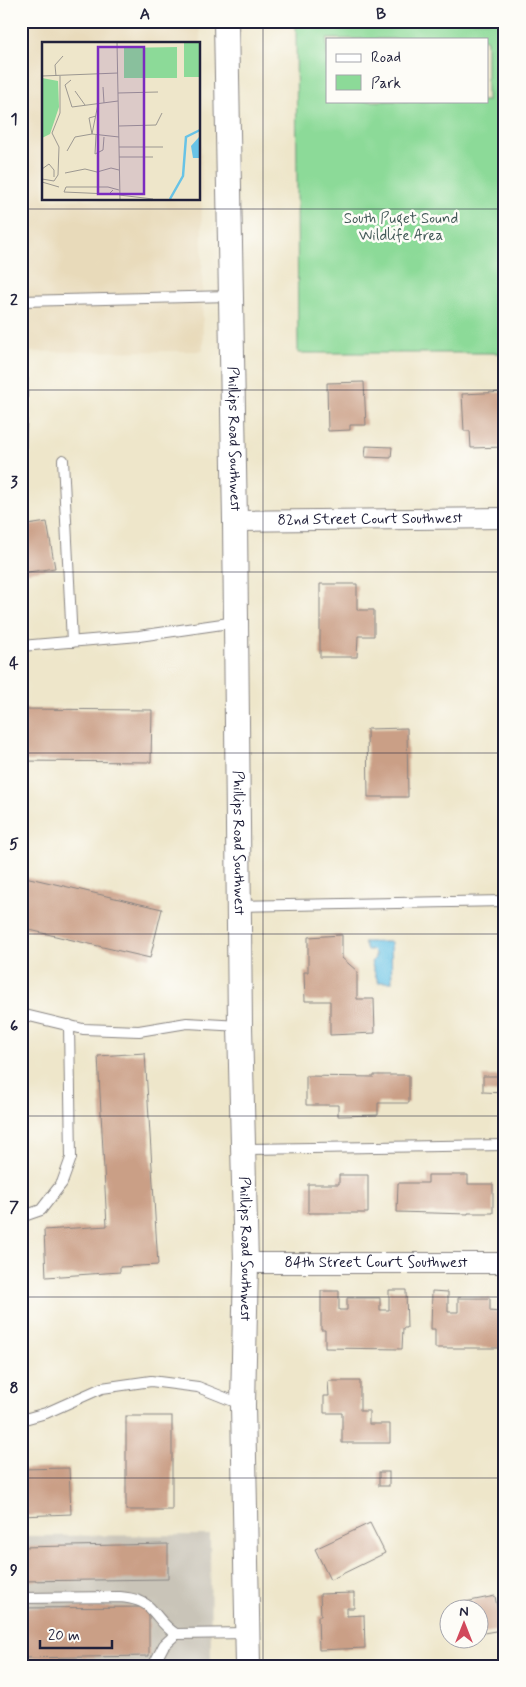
<svg xmlns="http://www.w3.org/2000/svg" width="526" height="1687" viewBox="0 0 526 1687" font-family="Mynerve,sans-serif">
<style>
.built{fill:#e8daba;fill-rule:evenodd}
.industrial{fill:#c9c4b8}
.green{fill:#8cda98;stroke:#577e6a;fill-rule:evenodd}
.water{fill:#68c3e6;stroke:#457290}
.building{fill:#ca9f86}
.lines{fill:none;stroke-linecap:round;stroke-linejoin:round}
.service-casing{stroke:#888482;stroke-width:12}
.minor-casing{stroke:#888482;stroke-width:22}
.tertiary-casing{stroke:#888482;stroke-width:26}
.service{stroke:#fff;stroke-width:10}
.minor{stroke:#fff;stroke-width:20}
.tertiary{stroke:#fff;stroke-width:24}
.grid{fill:none;stroke:#22223b;stroke-width:1;stroke-opacity:0.55}
.labels{text-anchor:middle;dominant-baseline:central;stroke-width:5;stroke-linejoin:round;paint-order:stroke}
.park-label{font-size:15px;fill:#425957;stroke:#fdfcf7}
.street-label{font-size:15px;fill:#22223b;stroke:#fdfcf7}
.inset-river{fill:none;stroke:#68c3e6;stroke-width:2.5}
.inset-road{fill:none;stroke:#9c9891;stroke-width:1}
.view{fill:#7b2cbf;fill-opacity:0.15;stroke:#7b2cbf;stroke-width:2.5}
.inset-edge{fill:none;stroke:#22223b;stroke-width:2.5}
.neatline{fill:none;stroke:#22223b;stroke-width:2}
.grid-label{font-size:16px;text-anchor:middle;font-weight:bold;fill:#22223b}
</style>
<rect width="100%" height="100%" fill="#fdfcf7"/>
<filter id="ink" filterUnits="userSpaceOnUse"><feTurbulence type="fractalNoise" baseFrequency=".02" numOctaves="2"/><feDisplacementMap in="SourceGraphic" scale="10" xChannelSelector="R" yChannelSelector="G"/><feConvolveMatrix kernelMatrix="1 2 1 2 8 2 1 2 1" color-interpolation-filters="sRGB"/></filter>
<filter id="wash" filterUnits="userSpaceOnUse"><feTurbulence type="fractalNoise" baseFrequency=".0096" numOctaves="4" result="noise"/><feDisplacementMap in="SourceGraphic" scale="20" xChannelSelector="R" yChannelSelector="G"/><feGaussianBlur stdDeviation="1.12" result="paint"/><feColorMatrix in="noise" values="0 0 0 0 0 0 0 0 0 0 0 0 0 0 0 0 0 1.4 0 .05"/><feComposite in="paint" operator="in"/></filter>
<g filter="url(#wash)">
<rect width="100%" height="100%" fill="#eee6ca"/>
<!-- built -->
<path class="built" d="M21,21h179l3,330 -182,1zM44,44h155v155h-155z"/>
<!-- industrial -->
<polygon class="industrial" points="210,1535 211,1666 21,1666 21,1536"/>
<!-- green -->
<path class="green" d="M296,21h209v332h-207zM327,39h160v62h-160z"/>
<!-- water -->
<polygon class="water" points="364,942 391,942 392,982 378,982 371,962 375,958 375,953 372,950 367,950"/>
<g id="blocks">
<!-- building -->
<g class="building">
<polygon points="21,378 28,378 24,517 21,517"/>
<polygon points="364,382 366,425 350,425 350,430 328,431 327,383"/>
<polygon points="505,392 505,447 471,448 470,431 464,431 462,394"/>
<polygon points="366,446 392,447 391,458 365,457"/>
<polygon points="47,522 55,568 21,573 21,526"/>
<polygon points="320,584 357,584 357,610 374,610 374,636 358,636 357,657 320,657"/>
<polygon points="21,709 152,710 151,762 21,761"/>
<polygon points="407,728 408,797 368,797 367,729"/>
<polygon points="21,876 162,909 150,958 21,928"/>
<polygon points="342,935 342,958 357,971 357,999 374,999 375,1033 330,1035 330,1001 305,1001 304,972 308,972 308,937"/>
<polygon points="145,1053 158,1265 120,1267 120,1272 46,1277 44,1230 107,1226 98,1056"/>
<polygon points="374,1075 409,1075 409,1103 378,1103 378,1115 338,1116 338,1105 306,1105 306,1076 374,1077"/>
<polygon points="483,1076 505,1076 505,1093 483,1092"/>
<polygon points="339,1175 368,1175 368,1213 308,1213 308,1184 339,1184"/>
<polygon points="428,1175 468,1175 468,1184 493,1184 493,1213 468,1213 468,1214 397,1212 398,1183 428,1183"/>
<polygon points="389,1290 406,1290 407,1328 403,1328 402,1349 325,1348 325,1330 321,1330 321,1291 339,1291 339,1310 347,1310 347,1298 380,1298 380,1310 389,1310"/>
<polygon points="432,1291 448,1292 448,1312 458,1312 458,1298 490,1298 490,1311 499,1312 500,1292 505,1292 505,1348 435,1348 435,1329 431,1329"/>
<polygon points="328,1381 360,1381 360,1411 369,1411 369,1424 390,1424 390,1443 342,1443 342,1413 324,1413 324,1396 329,1396"/>
<rect x="126" y="1416" width="46" height="94"/>
<polygon points="69,1468 71,1514 21,1516 21,1469"/>
<rect x="379" y="1472" width="10" height="14"/>
<polygon points="370,1523 385,1553 330,1580 315,1549"/>
<polygon points="168,1544 168,1579 21,1581 21,1547"/>
<polygon points="354,1593 354,1608 347,1608 347,1616 364,1615 365,1648 319,1650 318,1616 321,1616 320,1594"/>
<polygon points="495,1596 501,1630 478,1634 478,1610 467,1610 465,1602"/>
<polygon points="149,1607 149,1656 21,1658 21,1608"/>
</g>
</g>
</g>
<g filter="url(#ink)">
<use href="#blocks" fill-opacity="0" stroke="#888482" stroke-width="1"/>
<g class="lines">
<defs>
<g id="service">
<polyline points="21,301 231,296"/>
<polyline points="63,460 72,642"/>
<polyline points="21,646 139,636 236,622"/>
<polyline points="238,906 505,901"/>
<polyline points="21,1014 83,1029 139,1031 187,1023 240,1026"/>
<polyline points="243,1149 505,1145"/>
<polyline points="21,1217 41,1210 62,1183 71,1158 69,1025"/>
<polyline points="21,1420 46,1413 102,1388 151,1381 198,1387 243,1405"/>
<path d="M21,1598l99,-1c11,1 23,3 30,11 10,10 13,18 26,26l72,-1"/>
<polyline points="153,1666 164,1645 176,1634"/>
</g>
<g id="minor">
<path id="s1" d="M235,521l270,-3"/>
<path id="s2" d="M246,1263h259"/>
</g>
<g id="tertiary">
<path id="s3" d="M226,21l9,500 5,505 6,237 -3,142 5,261"/>
</g>
</defs>
<!-- service casing -->
<use href="#service" class="service-casing"/>
<!-- minor casing -->
<use href="#minor" class="minor-casing"/>
<!-- tertiary casing -->
<use href="#tertiary" class="tertiary-casing"/>
<!-- service -->
<use href="#service" class="service"/>
<!-- minor -->
<use href="#minor" class="minor"/>
<!-- tertiary -->
<use href="#tertiary" class="tertiary"/>
</g>
</g>
<!-- grid -->
<path class="grid" d="M263,21v1645M21,209h484M21,390h484M21,572h484M21,753h484M21,934h484M21,1116h484M21,1297h484M21,1478h484"/>
<g class="labels">
<!-- park labels -->
<g class="park-label">
<text x="401" y="219">South Puget Sound<tspan x="401" dy="17">Wildlife Area</tspan></text>
</g>
<!-- street labels -->
<g class="street-label">
<text stroke="none"><textPath href="#s3" startOffset="418">Phillips Road Southwest</textPath></text>
<text stroke="none"><textPath href="#s1" startOffset="135">82nd Street Court Southwest</textPath></text>
<text stroke="none"><textPath href="#s3" startOffset="822">Phillips Road Southwest</textPath></text>
<text stroke="none"><textPath href="#s3" startOffset="1228">Phillips Road Southwest</textPath></text>
<text stroke="none"><textPath href="#s2" startOffset="130">84th Street Court Southwest</textPath></text>
</g>
</g>
<!-- overview -->
<g transform="translate(42 42)">
<rect width="158" height="158" fill="#eee6ca"/>
<path d="M142,0h15v35h-15zM135,5v31h-53v-30zM0,36l16,3 1,26 -9,27 -8,4z" fill="#8cda98"/>
<path d="M157,95v21h-6l-2,-12z" fill="#68c3e6"/>
<path class="inset-river" d="M128,157l13,-23 3,-39 14,-7"/>
<path class="inset-road" d="M75,0l3,157M0,34l76,-3M14,34l-1,-11 8,-9M29,38l-6,5 7,22 46,-6M61,45l1,16M33,49l10,14M76,51l40,-1M77,84l37,-1 6,-12M50,92l6,-30M50,92l-3,-16 7,-2M54,93l-1,19 8,-4 1,-13M77,105h44M25,109l8,-14 17,-3 27,3M77,115h34M0,127l7,-5 5,6v7M23,131l20,-4 12,3 14,-4 8,2M0,137l12,2 4,-6 1,-28 -7,-14 8,-20v-37M0,140l17,5M71,148l-4,4 -45,-2 2,-5h42l11,3M77,153l34,4"/>
<path class="view" d="M56,5h46v147h-46z"/>
<rect width="158" height="158" class="inset-edge"/>
</g>
<!-- margin -->
<rect width="526" height="1687" fill="none" stroke="#fdfcf7" stroke-width="55"/>
<!-- legend -->
<rect x="326" y="38" width="162" height="65" fill="#fdfcf7" stroke="#a5a5ac"/>
<rect x="336" y="54" width="25" height="8" fill="#ffffff" stroke="#a5a5ac"/>
<text x="371" y="62" font-size="15" fill="#22223b">Road</text>
<rect x="336" y="75" width="25" height="15" fill="#8cda98" stroke="#a5a5ac"/>
<text x="371" y="88" font-size="15" fill="#22223b">Park</text>
<!-- north arrow -->
<g transform="translate(464 1624)"><circle r="24" fill="#fdfcf7" stroke="#a5a5ac"/>
<path d="M0-4L9 19L0 12L-9 19Z" fill="#d1495b"/>
<text y="-8" font-size="14" font-weight="bold" text-anchor="middle" fill="#22223b">N</text>
</g>
<!-- scale -->
<path d="M40 1640v8h72v-8" fill="none" stroke="#22223b" stroke-width="2.5"/>
<text x="48" y="1640" font-size="15" fill="#22223b" stroke="#fdfcf7" stroke-width="4" paint-order="stroke">20 m</text>
<rect x="28" y="28" width="470" height="1632" class="neatline"/>
<g class="grid-label">
<text x="145" y="19">A</text>
<text x="381" y="19">B</text>
<text x="14" y="124">1</text>
<text x="14" y="305">2</text>
<text x="14" y="487">3</text>
<text x="14" y="668">4</text>
<text x="14" y="849">5</text>
<text x="14" y="1031">6</text>
<text x="14" y="1212">7</text>
<text x="14" y="1393">8</text>
<text x="14" y="1575">9</text>
</g>
</svg>
